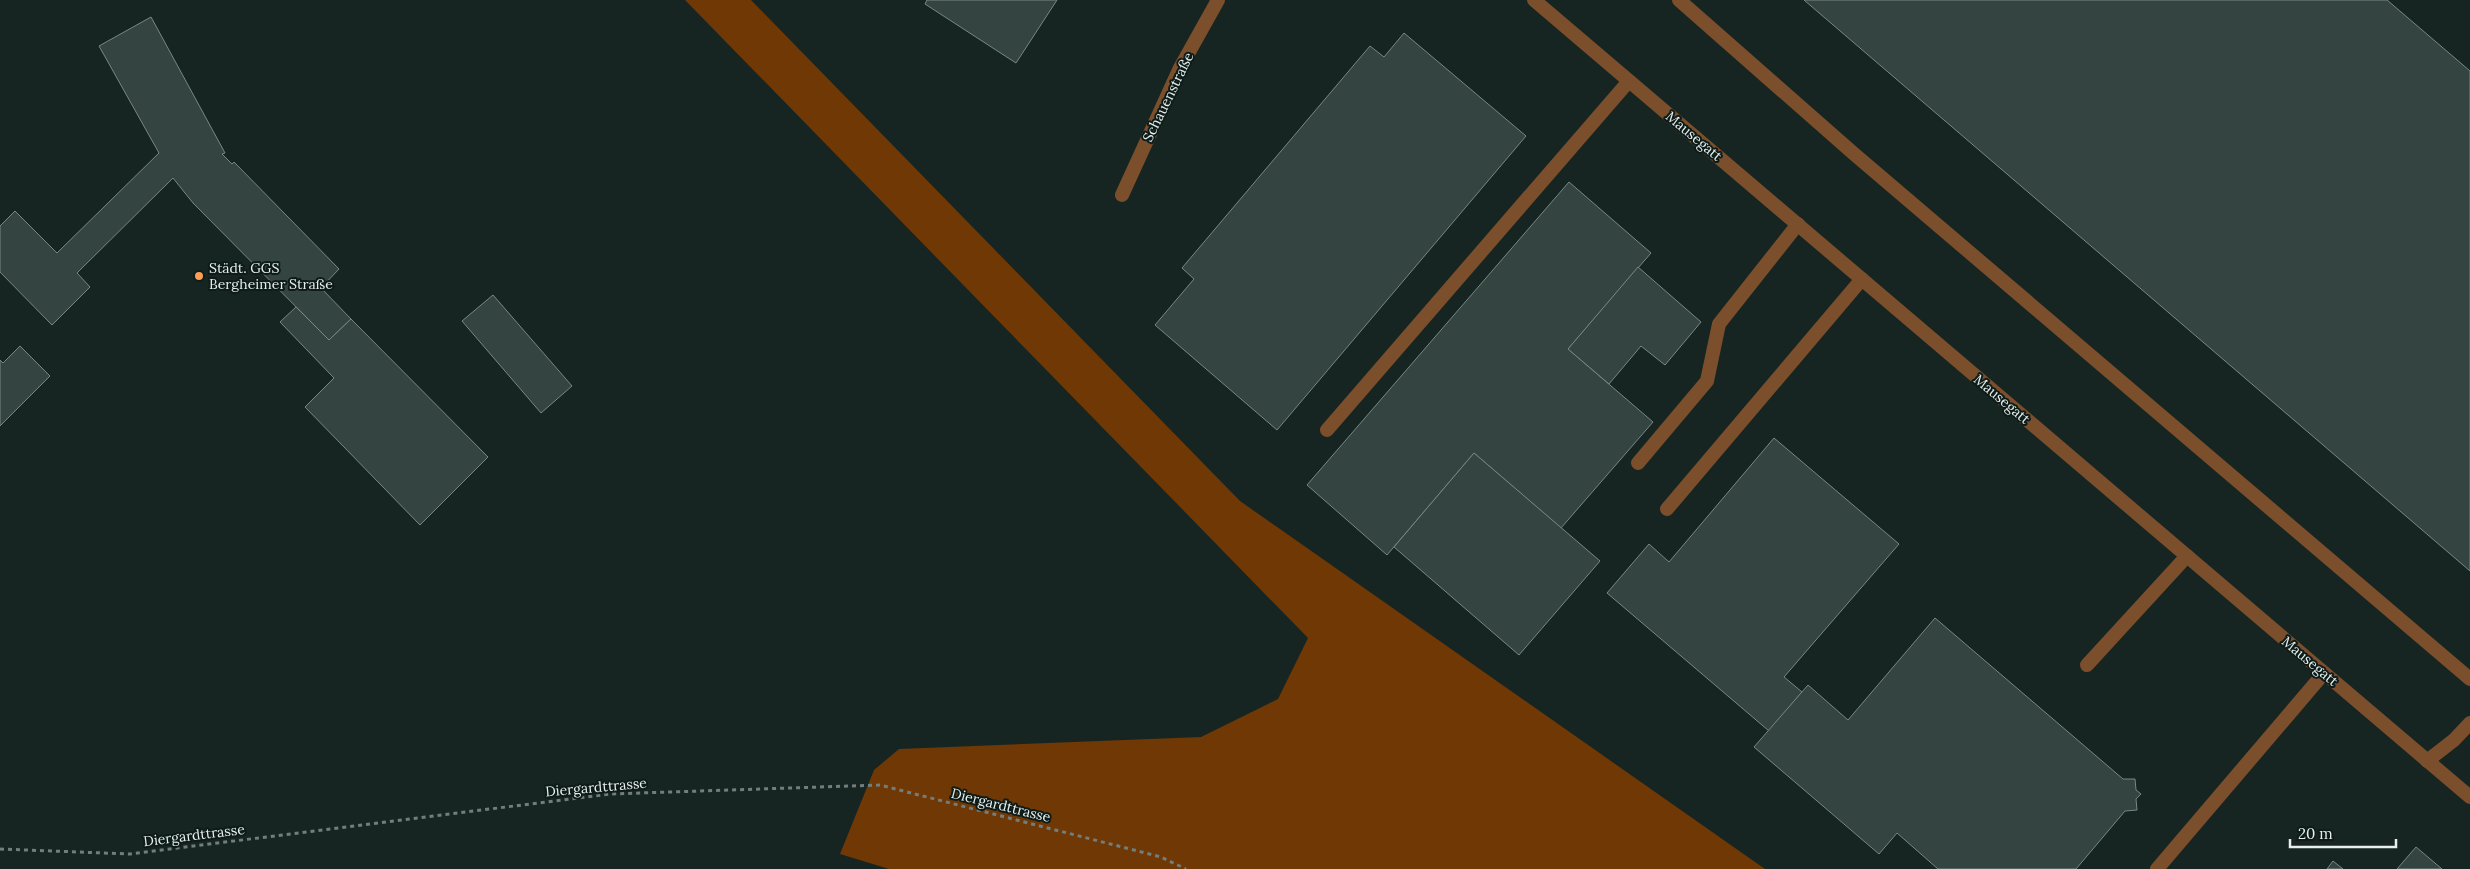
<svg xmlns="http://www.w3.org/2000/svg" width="2470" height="869" viewBox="0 0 2470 869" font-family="Lora,serif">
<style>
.green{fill:#6f3804}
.building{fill:#344440;stroke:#788885}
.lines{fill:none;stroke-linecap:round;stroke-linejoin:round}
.path{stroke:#727e7c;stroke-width:3;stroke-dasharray:4 4;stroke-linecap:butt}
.service{stroke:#7b4e2c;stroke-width:14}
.minor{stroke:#7b4e2c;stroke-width:14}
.poi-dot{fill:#fc9d54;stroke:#0d1b19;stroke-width:2}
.labels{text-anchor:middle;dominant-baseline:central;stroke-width:4;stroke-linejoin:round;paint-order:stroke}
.street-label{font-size:14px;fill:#e6efed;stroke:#0d1b19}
.poi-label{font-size:14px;fill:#e6efed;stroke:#0d1b19;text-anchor:start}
</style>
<rect width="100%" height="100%" fill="#162522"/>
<!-- green -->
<polygon class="green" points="685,0 751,0 1240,501 1765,869 889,869 840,854 874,770 899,749 1201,737 1278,699 1308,638"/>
<!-- building -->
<g class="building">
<polygon points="927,0 1057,0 1016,63 925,4"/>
<polygon points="1804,0 2387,0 2470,71 2470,571"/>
<polygon points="151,17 225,153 222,154 232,164 234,162 339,269 321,288 351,319 329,340 193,203 173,178 77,273 90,287 52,325 0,272 0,226 15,211 57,253 159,153 99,46"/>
<polygon points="1404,33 1526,136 1277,430 1155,325 1194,279 1182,268 1370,46 1384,57"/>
<polygon points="1569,182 1651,253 1568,349 1653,422 1561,528 1474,453 1387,555 1307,485"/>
<polygon points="1638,267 1701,322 1665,365 1641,346 1609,384 1568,349"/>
<polygon points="493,295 572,386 541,413 462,321"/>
<polygon points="296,307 329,340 351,319 488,457 420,525 305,407 334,378 280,322"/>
<polygon points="20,346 50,376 0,426 0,360 3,363"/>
<polygon points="1774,438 1899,544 1784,677 1802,692 1769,731 1607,593 1649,544 1669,562"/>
<polygon points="1474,453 1600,561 1519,655 1394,547"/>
<polygon points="1935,618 2123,779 2135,779 2136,790 2141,794 2136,799 2137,810 2125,811 2076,869 1938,869 1897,833 1879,854 1754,747 1808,685 1848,720"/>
<polygon points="2416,847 2442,869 2397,869"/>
<polygon points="2333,861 2343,869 2327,869"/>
</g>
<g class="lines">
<!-- path -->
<polyline class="path" points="0,849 130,854 610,794 880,785 1161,857 1186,869"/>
<!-- service -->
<g class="service">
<polyline points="1679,0 1853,153 2470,679"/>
<polyline points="1327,430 1629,81"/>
<polyline points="1638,463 1707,381 1719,324 1798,224"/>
<polyline points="1667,509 1862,279"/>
<polyline points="2087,665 2187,556"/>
<polyline points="2427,761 2454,740 2470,723"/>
<polyline points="2157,869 2324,673"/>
</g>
<!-- minor -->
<g class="minor">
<polyline points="1534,0 2470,797"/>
<polyline points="1122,195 1180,68 1218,0"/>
</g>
</g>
<!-- markers -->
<circle class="poi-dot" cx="199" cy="276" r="5"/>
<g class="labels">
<!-- street labels -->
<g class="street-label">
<text transform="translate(1168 97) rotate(-64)">Schauenstraße</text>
<text transform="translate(1694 136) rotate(40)">Mausegatt</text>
<text transform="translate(2002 399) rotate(40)">Mausegatt</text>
<text transform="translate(2310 661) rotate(40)">Mausegatt</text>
<text transform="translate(596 787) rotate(-5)">Diergardttrasse</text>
<text transform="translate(1001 805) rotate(14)">Diergardttrasse</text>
<text transform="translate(194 835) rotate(-7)">Diergardttrasse</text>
</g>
<!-- poi labels -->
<g class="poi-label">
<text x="209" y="268">Städt. GGS<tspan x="209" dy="16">Bergheimer Straße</tspan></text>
</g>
</g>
<!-- scale -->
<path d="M2290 839v8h106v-8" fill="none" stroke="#e6efed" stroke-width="2.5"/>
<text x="2298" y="839" font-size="15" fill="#e6efed" stroke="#0d1b19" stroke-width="4" paint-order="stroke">20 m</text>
</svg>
